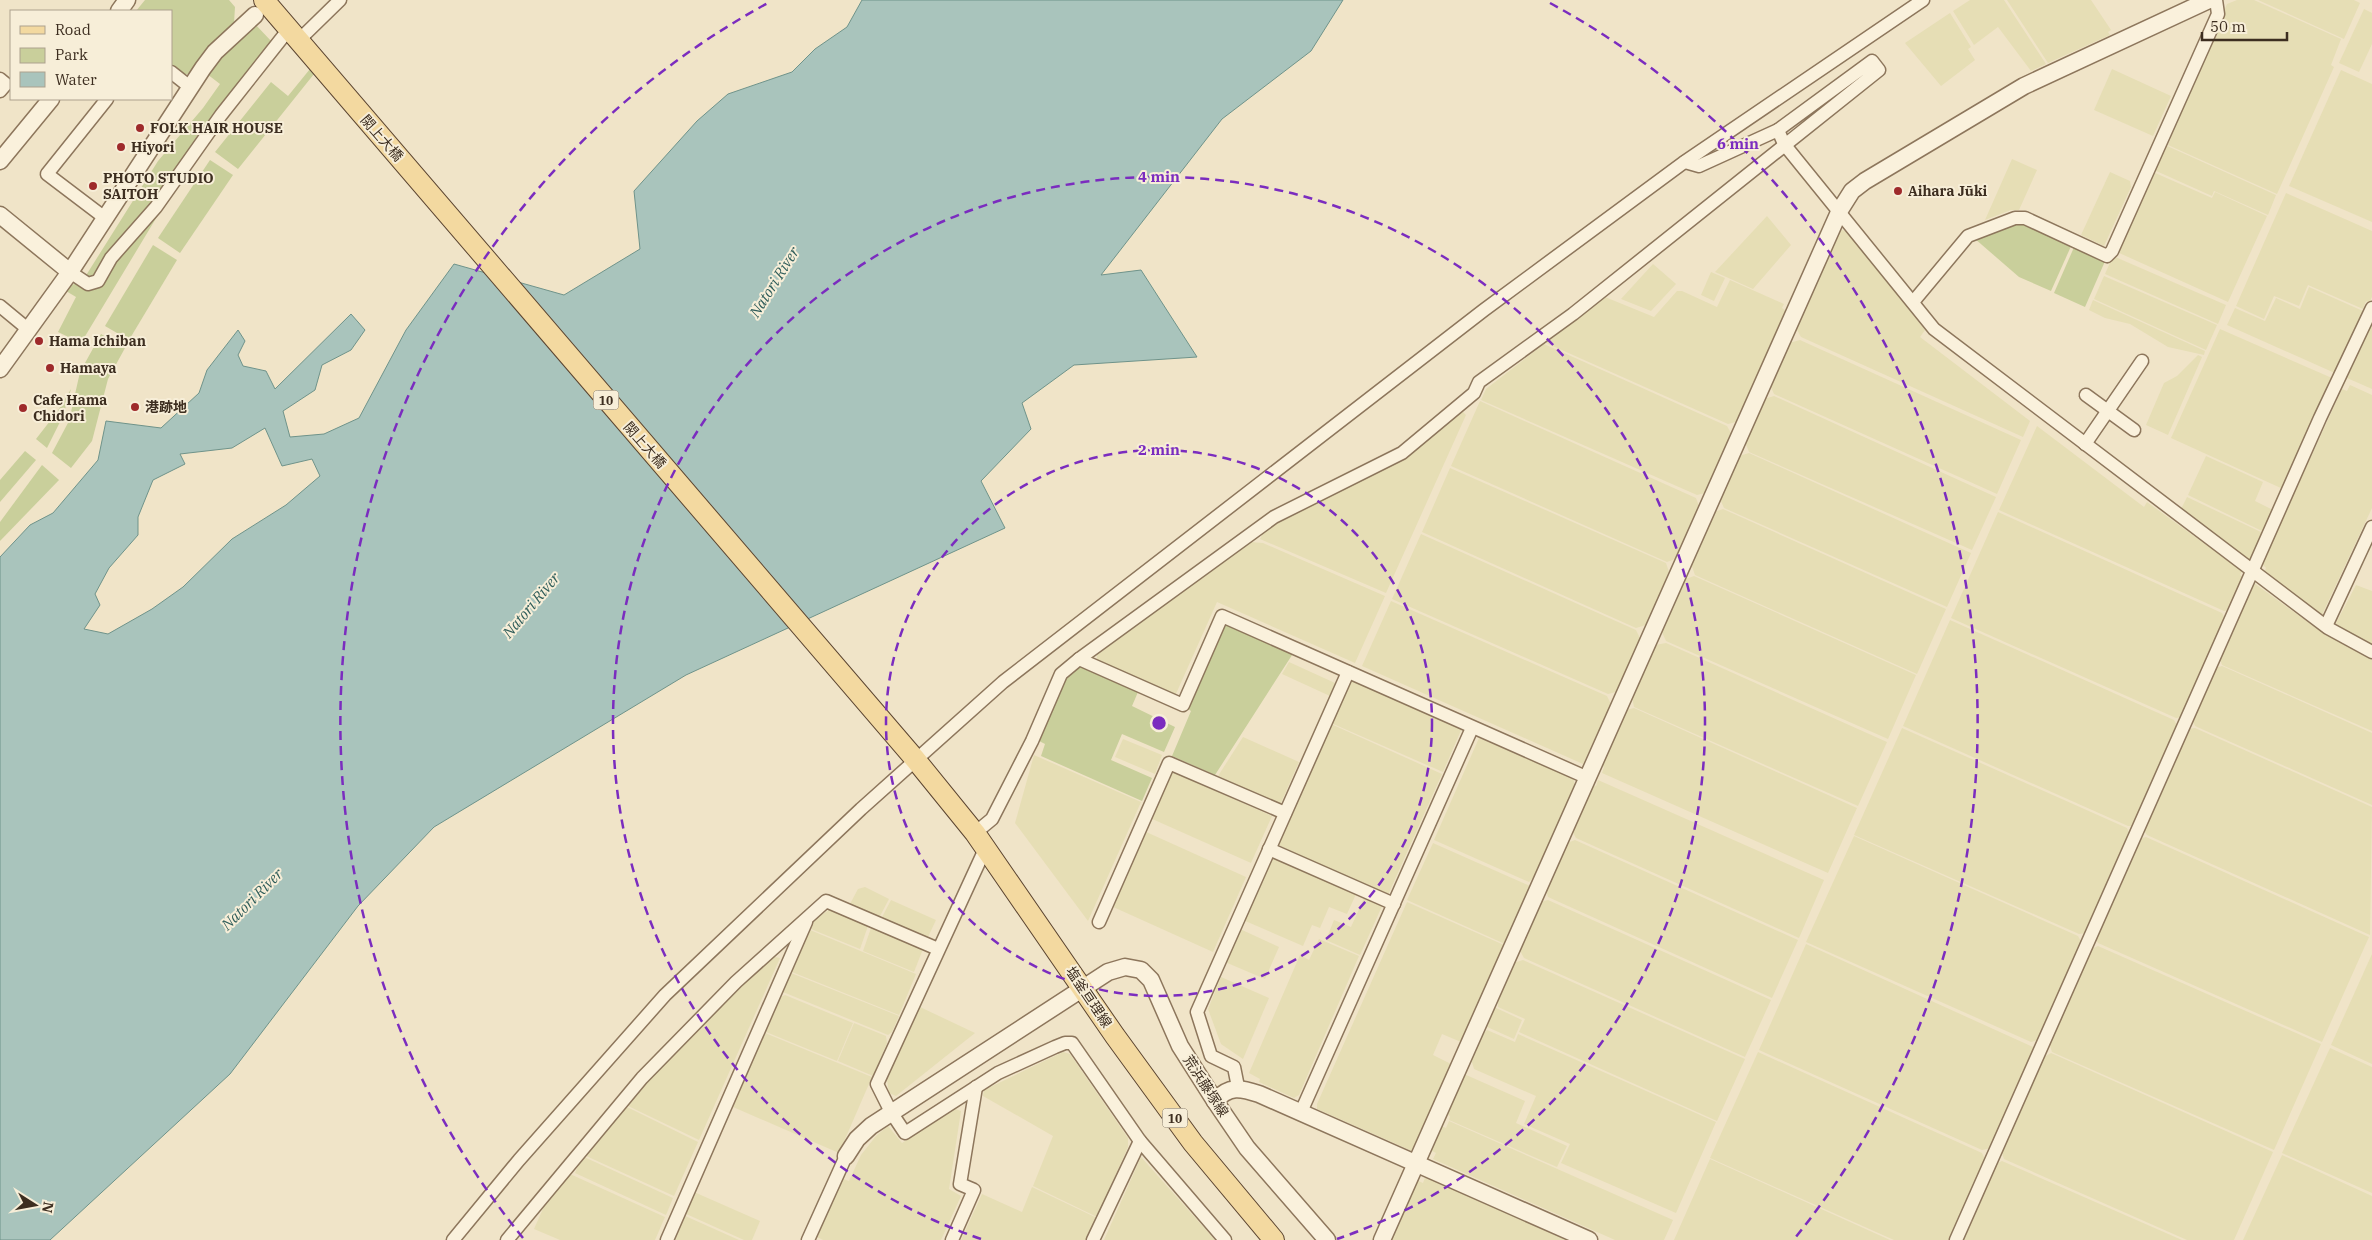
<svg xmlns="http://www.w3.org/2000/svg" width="2372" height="1240" viewBox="0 0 2372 1240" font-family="'IBM Plex Serif','Noto Sans JP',serif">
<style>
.farmland{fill:#e6deb5}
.green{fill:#c9cf9b}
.water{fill:#a9c4bc;stroke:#6f938a;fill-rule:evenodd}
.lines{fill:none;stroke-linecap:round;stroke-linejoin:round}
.minor-casing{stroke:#8d765c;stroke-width:15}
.tertiary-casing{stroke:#8d765c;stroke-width:19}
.primary-casing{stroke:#5b4430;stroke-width:22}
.minor{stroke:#faf1dc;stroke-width:12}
.tertiary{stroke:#faf1dc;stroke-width:16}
.primary{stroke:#f3d9a0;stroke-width:20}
.ring{fill:none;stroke:#7b2cbf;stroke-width:2.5;stroke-dasharray:9 6}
.poi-dot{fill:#9e2a2b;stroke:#f7eed8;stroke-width:2}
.labels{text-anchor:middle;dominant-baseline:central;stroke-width:4;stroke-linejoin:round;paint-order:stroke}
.shield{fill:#f7eed8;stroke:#756857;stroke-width:1}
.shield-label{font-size:12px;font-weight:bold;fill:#3d2e20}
.poi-label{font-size:14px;font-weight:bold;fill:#3d2e20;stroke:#f7eed8;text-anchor:start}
.street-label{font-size:14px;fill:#3d2e20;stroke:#f7eed8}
.water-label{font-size:15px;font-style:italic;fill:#2f5d5a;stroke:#f7eed8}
.centre{fill:#7b2cbf;stroke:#f7eed8;stroke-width:2.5}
.ring-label{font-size:15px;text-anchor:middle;font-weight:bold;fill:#7b2cbf;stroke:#f7eed8;stroke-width:4;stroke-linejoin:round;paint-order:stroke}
</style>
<rect width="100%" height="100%" fill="#f0e4c8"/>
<!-- farmland -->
<g class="farmland">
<polygon points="1970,0 2004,0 2046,64 2031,71 1998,27 1974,45 1953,11"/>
<polygon points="2007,0 2091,0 2111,30 2108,32 2110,35 2048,63"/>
<polygon points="2237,0 2254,0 2341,39 2331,65 2334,67 2277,194 2168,145 2171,138 2169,136 2227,4"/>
<polygon points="2258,0 2354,0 2360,3 2344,39"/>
<polygon points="2364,9 2372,13 2372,44 2359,72 2339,63"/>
<polygon points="1950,13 1971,47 1968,49 1975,60 1941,86 1905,43"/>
<polygon points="2112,69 2171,96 2153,136 2094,110"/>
<polygon points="2341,70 2372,84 2372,222 2289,186"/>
<polygon points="2165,145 2276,195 2268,215 2214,191 2212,196 2154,170"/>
<polygon points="2012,159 2037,170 2019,210 2011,210 1985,220"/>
<polygon points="2110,172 2130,181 2131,187 2104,246 2081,235"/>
<polygon points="2153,172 2212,198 2215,192 2267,216 2228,302 2117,252"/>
<polygon points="2286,193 2372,231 2372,297 2369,303 2366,301 2363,309 2308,285 2299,306 2274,296 2264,319 2236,306"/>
<polygon points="1767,216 1791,245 1753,289 1715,272"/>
<polygon points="1840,229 1847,232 1925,330 1920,337 2030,421 2023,437 1801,337 1796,328"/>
<polygon points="2113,256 2226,305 2218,324 2105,274"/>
<polygon points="1653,264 1676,284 1651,311 1621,299"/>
<polygon points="1711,272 1725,278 1714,301 1701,295"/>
<polygon points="2104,276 2217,325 2206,350 2094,299"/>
<polygon points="1730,280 1784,304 1782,308 1786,311 1736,422 1728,424 1546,343 1605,297 1654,317 1677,291 1682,291 1717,307"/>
<polygon points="2309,287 2363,311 2363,315 2337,374 2227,325 2235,308 2265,321 2276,298 2300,309"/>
<polygon points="2093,300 2205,351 2204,355 2168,347 2130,324 2105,318 2089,310"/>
<polygon points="2372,324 2372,389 2347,378"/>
<polygon points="2220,329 2332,378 2283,489 2171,438"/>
<polygon points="1800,340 2021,440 1997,494 1774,394 1770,385 1789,343"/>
<polygon points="1544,344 1727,426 1731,433 1705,493 1697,495 1481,400 1486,389"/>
<polygon points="2198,355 2202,357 2168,435 2146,425 2164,383 2177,376"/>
<polygon points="2350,385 2372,395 2372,508 2321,617 2264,573 2266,568 2262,564 2342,389 2347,391"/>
<polygon points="1774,396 1996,497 1972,550 1749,452 1745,442 1764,399"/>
<polygon points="1480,401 1696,498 1699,506 1675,559 1667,562 1451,466"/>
<polygon points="1462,411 1466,415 1386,593 1260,539 1263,533 1276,522 1404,458"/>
<polygon points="2037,426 2144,507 2147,502 2242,571 2240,575 2245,578 2231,609 2224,611 1999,510"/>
<polygon points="1749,453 1971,553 1947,607 1724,508 1720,499 1739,456"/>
<polygon points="2206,456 2263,482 2255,501 2273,510 2264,532 2188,495"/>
<polygon points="1450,468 1666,563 1669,572 1646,625 1636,628 1422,532"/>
<polygon points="2187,497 2263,533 2250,561 2181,509"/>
<polygon points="1723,509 1946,609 1917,674 1695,575 1691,564 1714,512"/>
<polygon points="1998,512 2222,613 2226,620 2183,717 2176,718 1951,618"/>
<polygon points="1421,534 1636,630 1640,638 1616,692 1608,694 1392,599"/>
<polygon points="1250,542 1263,543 1385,596 1355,663 1217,602 1175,696 1097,662 1097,655"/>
<polygon points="1694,576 1916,675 1888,739 1666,641 1661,630 1683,580"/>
<polygon points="2254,583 2320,631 2372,660 2372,731 2222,665 2219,657"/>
<polygon points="2356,585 2372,591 2372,645 2335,625"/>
<polygon points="1391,601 1607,696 1611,704 1583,764 1362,666"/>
<polygon points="1950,620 2174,720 2178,727 2134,826 2128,826 1903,726"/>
<polygon points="1666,643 1887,742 1858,806 1634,707 1632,697 1655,645"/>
<polygon points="1289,662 1335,683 1330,696 1282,674"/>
<polygon points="2222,666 2372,733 2372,805 2195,726 2192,720 2215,668"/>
<polygon points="1351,679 1462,728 1443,772 1331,723"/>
<polygon points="1634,708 1857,808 1828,873 1602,773 1604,767 1601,765 1626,710"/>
<polygon points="1331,724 1442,774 1388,895 1278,845"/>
<polygon points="1902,728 2127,828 2130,835 2086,933 2079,934 1854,835"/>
<polygon points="2195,728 2372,807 2370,935 2147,835 2143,829 2188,729"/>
<polygon points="1243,737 1299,762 1280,805 1218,776"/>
<polygon points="1479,738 1573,778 1575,785 1534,877 1529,882 1434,840"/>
<polygon points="1123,739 1162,755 1155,774 1115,757"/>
<polygon points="1034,755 1141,802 1088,921 1015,823"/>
<polygon points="1173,772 1272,816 1251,863 1150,818 1169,774"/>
<polygon points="1598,780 1824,880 1799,938 1576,838 1572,831 1592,785 1596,786"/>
<polygon points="1144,831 1246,877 1213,952 1111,906"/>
<polygon points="1854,836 2078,936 2082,943 2038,1040 2031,1042 1806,942"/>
<polygon points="2146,837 2369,937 2322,1042 2098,943 2094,936 2139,839"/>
<polygon points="1575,840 1798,940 1772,998 1548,897 1546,890 1567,843"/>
<polygon points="1433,843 1530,886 1505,944 1407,900"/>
<polygon points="1272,855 1357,892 1347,914 1329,907 1320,928 1312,925 1303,946 1243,920"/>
<polygon points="865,887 889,899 879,918 850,904 858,889"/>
<polygon points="1365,896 1383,904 1360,955 1326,940 1334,920 1351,927"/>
<polygon points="891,900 936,920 928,937 881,919"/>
<polygon points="1548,900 1771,1000 1745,1057 1524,958 1519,949 1540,902"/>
<polygon points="1407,902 1504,945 1461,1042 1442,1034 1433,1055 1451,1064 1412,1151 1317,1109 1317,1104"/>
<polygon points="829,910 868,926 860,949 811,929 815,919"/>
<polygon points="871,928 923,949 914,972 863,951"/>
<polygon points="1240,929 1279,947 1265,979 1225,962"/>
<polygon points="810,930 916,974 899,1015 792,972"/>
<polygon points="1319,939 1359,956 1299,1095 1294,1098 1259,1082 1260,1079 1249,1073 1300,955 1309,960"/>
<polygon points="1806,944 2033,1047 2034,1050 1991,1148 1982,1150 1759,1050"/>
<polygon points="2098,946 2321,1044 2274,1150 2052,1052 2049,1043 2091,949"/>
<polygon points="2372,954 2372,1064 2331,1045"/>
<polygon points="770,956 780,958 699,1140 626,1105 681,1045"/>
<polygon points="1523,960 1745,1059 1717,1121 1519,1032 1525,1019 1498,1007 1498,998 1513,963"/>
<polygon points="791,973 899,1016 892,1032 888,1035 783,992"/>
<polygon points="1221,977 1269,998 1243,1059 1221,1044 1208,1009"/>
<polygon points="785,995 853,1023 837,1061 766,1032 781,997"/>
<polygon points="920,1007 975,1033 896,1096 889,1093 887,1080"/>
<polygon points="1494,1007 1522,1020 1514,1039 1485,1026"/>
<polygon points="854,1023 886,1036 887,1043 873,1076 838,1061"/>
<polygon points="1487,1030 1515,1042 1518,1034 1716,1122 1676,1213 1561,1163 1570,1144 1524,1124 1536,1096 1474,1069 1471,1059 1481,1036"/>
<polygon points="765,1033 872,1077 839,1153 733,1107"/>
<polygon points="2330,1048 2372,1067 2372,1193 2282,1153"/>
<polygon points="1063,1052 1070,1054 1128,1138 1128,1147 1097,1217 1033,1186 1053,1136 983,1096 984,1090"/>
<polygon points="1758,1052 1982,1153 1985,1159 1950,1240 1894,1240 1710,1158"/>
<polygon points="2051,1053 2273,1152 2234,1240 2187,1240 2004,1159 2001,1150 2044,1057"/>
<polygon points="1464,1074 1525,1101 1516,1123 1567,1146 1557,1167 1449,1120 1450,1116 1446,1114"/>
<polygon points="625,1106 698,1142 674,1196 584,1155"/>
<polygon points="955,1109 961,1111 949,1189 961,1196 941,1240 823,1240 817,1237 843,1179 849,1181 861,1155 876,1136 888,1126 902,1143"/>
<polygon points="1449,1121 1673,1220 1664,1240 1615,1240 1433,1159 1436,1153 1430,1150 1441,1126 1446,1128"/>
<polygon points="2282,1155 2372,1196 2372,1240 2243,1240"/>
<polygon points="582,1156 673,1198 666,1215 575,1173"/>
<polygon points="1141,1157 1215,1240 1104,1240"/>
<polygon points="1710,1159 1890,1240 1674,1240"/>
<polygon points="2002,1161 2182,1240 1962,1240 1996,1164"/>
<polygon points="570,1174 665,1217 655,1240 560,1240 534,1229 546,1202"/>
<polygon points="1426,1175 1573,1240 1389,1240 1416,1180 1423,1183"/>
<polygon points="1032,1187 1097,1218 1087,1240 961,1240 982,1194 1022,1212"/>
<polygon points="694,1192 760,1221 752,1240 744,1240 684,1213"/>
<polygon points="683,1215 739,1240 672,1240"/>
</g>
<!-- green -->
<g class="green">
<polygon points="145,0 229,0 235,7 234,23 192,73 182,75 171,65 171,11 136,11"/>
<polygon points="255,24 272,42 150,207 94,278 85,277 158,161 203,108 220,84 207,74 227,49"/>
<polygon points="277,53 209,142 158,215 81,343 58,332 76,297 66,291 71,285 79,283 83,286 117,258 206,140"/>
<polygon points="310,69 314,74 238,169 215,152 271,82 288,96"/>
<polygon points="210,160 233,175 180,253 158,238"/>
<polygon points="2021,222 2072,244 2051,291 2019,277 1974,238"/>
<polygon points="153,245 177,260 129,340 105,326"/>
<polygon points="2075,245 2106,259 2085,307 2054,293"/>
<polygon points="101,334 125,348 108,379 92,441 71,468 52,453 69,421 80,372"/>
<polygon points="71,389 63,416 47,448 36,439 57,412"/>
<polygon points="25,451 36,460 0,502 0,480"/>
<polygon points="42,465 59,480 0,541 0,522"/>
<polygon points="1226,622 1294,652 1215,775 1172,756 1191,711 1188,709"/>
<polygon points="1080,666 1138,692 1132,706 1175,727 1164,752 1122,734 1111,760 1152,778 1142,801 1041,756 1045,744 1039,741 1062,683"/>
</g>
<!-- water -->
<path class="water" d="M862,0h481l-32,51 -89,68 -121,156 40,-5 56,87 -123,8 -52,38 9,26 -50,52 24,47 -319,147 -252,152 -76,79 -128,168 -180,166h-50v-683l30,-32 23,-12 45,-53 8,-39 55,7 38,-35 8,-23 31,-40 7,11 -7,14 5,11 23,5 9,18 76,-75 14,16 -14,20 -29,15 -7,25 -32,21 7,26 34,-3 35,-16 47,-88 48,-66 110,31 76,-46 -6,-58 63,-70 31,-27 64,-22 23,-23 32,-22zM265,428l17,38 30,-7 8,17 -34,29 -54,34 -49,48 -31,22 -44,25 -24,-5 16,-24 -5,-11 14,-26 29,-33v-18l15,-37 32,-16 -5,-10 52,-6z"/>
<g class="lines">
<defs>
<g id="minor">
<polyline points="299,40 340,0"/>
<polyline points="171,72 190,87"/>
<polyline points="0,79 6,84 0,91"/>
<polyline points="1685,162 1699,166 1778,130 1784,144 1934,329 2328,628 2372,652"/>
<polyline points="105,218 47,174 107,99"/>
<polyline points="70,272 88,284 98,281 111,258 156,207 221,115 289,29"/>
<polyline points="1913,302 1968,236 2015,218 2025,218 2107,256 2112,251 2218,14 2216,0"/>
<polyline points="0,306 29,330"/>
<polyline points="2086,395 2134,430"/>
<polyline points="2085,444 2142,361"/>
<polyline points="2326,626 2372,527"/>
<polyline points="1079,659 1274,517 1402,453 1474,393 1479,382 1573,314 1879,70 1872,61 1778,130"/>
<polyline points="975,833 992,819 1032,741 1061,674 1079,659 1183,705 1222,616 1588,778"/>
<polyline points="986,847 877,1084 891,1112 905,1133 998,1073 1055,1047 1065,1043 1072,1043 1140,1141 1093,1240"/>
<polyline points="1269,849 1394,904"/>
<polyline points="1099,922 1169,763 1285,813"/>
<polyline points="1238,1087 1234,1067 1211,1056 1197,1012 1348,672"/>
<polyline points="1301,1112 1472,728"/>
<polyline points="1140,1141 1225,1240"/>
<polyline points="453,1240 519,1160 665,995 861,809 1003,682 1484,310 1683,163 1923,0"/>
<polyline points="507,1240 642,1078 736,982 826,901 938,949"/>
<polyline points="667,1240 806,922"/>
<polyline points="808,1240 846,1156"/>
<polyline points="952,1240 974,1190 960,1184 976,1087"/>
<polyline points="1956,1240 2320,418 2372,308"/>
</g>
<g id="tertiary">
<polyline points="119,11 127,0"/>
<polyline points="0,161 51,99"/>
<polyline points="0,215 70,272"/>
<polyline points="0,369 70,272 203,68 215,52 255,15"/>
<path d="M1215,1101c14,-16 26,-13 44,-7l330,146"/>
<polyline points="846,1156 857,1139 871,1126 1108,972 1125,967 1141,970 1151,980 1180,1046 1215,1101 1247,1148 1327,1240"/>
<polyline points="1382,1240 1840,210 1852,191 1865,181 2024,86 2209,0"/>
</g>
<polyline id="primary" points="264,0 915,759 975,833 1115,1036 1193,1143 1274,1240"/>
</defs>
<!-- minor casing -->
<use href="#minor" class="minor-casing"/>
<!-- tertiary casing -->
<use href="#tertiary" class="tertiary-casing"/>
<!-- primary casing -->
<use href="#primary" class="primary-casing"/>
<!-- minor -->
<use href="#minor" class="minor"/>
<!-- tertiary -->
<use href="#tertiary" class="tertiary"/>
<!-- primary -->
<use href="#primary" class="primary"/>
</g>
<!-- distance rings -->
<g class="ring">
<circle cx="1159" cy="723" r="273"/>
<path d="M981 1239A546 546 0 1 1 1337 1239"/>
<path d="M523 1238A819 819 0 0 1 768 3M1550 3A819 819 0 0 1 1795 1238"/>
</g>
<!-- markers -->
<g class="poi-dot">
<circle cx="140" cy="128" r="5"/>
<circle cx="121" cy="147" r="5"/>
<circle cx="93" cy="186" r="5"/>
<circle cx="1898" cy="191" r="5"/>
<circle cx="39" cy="341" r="5"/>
<circle cx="50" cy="368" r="5"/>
<circle cx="135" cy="407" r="5"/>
<circle cx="23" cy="408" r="5"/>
</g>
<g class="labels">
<!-- shield labels -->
<g class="shield">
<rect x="593.5" y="390.5" width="25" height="19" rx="4"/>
<rect x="1162.5" y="1108.5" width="25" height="19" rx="4"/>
</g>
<g class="shield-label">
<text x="606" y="400">10</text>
<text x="1175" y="1118">10</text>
</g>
<!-- poi labels -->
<g class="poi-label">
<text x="150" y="128">FOLK HAIR HOUSE</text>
<text x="131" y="147">Hiyori</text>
<text x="103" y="178">PHOTO STUDIO<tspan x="103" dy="16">SAITOH</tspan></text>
<text x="1908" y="191">Aihara Jūki</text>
<text x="49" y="341">Hama Ichiban</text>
<text x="60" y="368">Hamaya</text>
<text x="33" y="400">Cafe Hama<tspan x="33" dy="16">Chidori</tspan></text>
<text x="145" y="407">港跡地</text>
</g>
<!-- street labels -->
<g class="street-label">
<text transform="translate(382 138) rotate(49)">閖上大橋</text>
<text transform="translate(645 445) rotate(49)">閖上大橋</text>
<text transform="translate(1089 997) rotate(56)">塩釜亘理線</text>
<text transform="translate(1206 1086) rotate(57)">荒浜藤塚線</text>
</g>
<!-- water labels -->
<g class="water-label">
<text transform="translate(774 282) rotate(-58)">Natori River</text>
<text transform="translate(531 605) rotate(-50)">Natori River</text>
<text transform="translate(252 899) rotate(-45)">Natori River</text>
</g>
</g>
<circle cx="1159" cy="723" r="8" class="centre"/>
<g class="ring-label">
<text x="1738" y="149">6 min</text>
<text x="1159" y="182">4 min</text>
<text x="1159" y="455">2 min</text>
</g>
<!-- legend -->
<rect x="10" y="10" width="162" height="90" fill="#f7eed8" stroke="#ada18e"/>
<rect x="20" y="26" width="25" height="8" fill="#f3d9a0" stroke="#ada18e"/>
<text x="55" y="35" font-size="15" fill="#3d2e20">Road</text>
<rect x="20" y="48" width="25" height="15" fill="#c9cf9b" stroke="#ada18e"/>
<text x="55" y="60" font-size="15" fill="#3d2e20">Park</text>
<rect x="20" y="72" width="25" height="15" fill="#a9c4bc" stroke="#ada18e"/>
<text x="55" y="85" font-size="15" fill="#3d2e20">Water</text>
<!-- north arrow -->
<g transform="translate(35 1205) rotate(101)" stroke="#f7eed8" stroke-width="4" paint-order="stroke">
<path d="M0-4L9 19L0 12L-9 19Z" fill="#3d2e20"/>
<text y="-8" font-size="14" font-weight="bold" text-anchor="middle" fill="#3d2e20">N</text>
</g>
<!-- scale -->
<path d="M2202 32v8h85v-8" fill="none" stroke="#3d2e20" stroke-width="2.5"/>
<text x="2210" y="32" font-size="15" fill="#3d2e20" stroke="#f7eed8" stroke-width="4" paint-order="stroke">50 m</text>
</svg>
